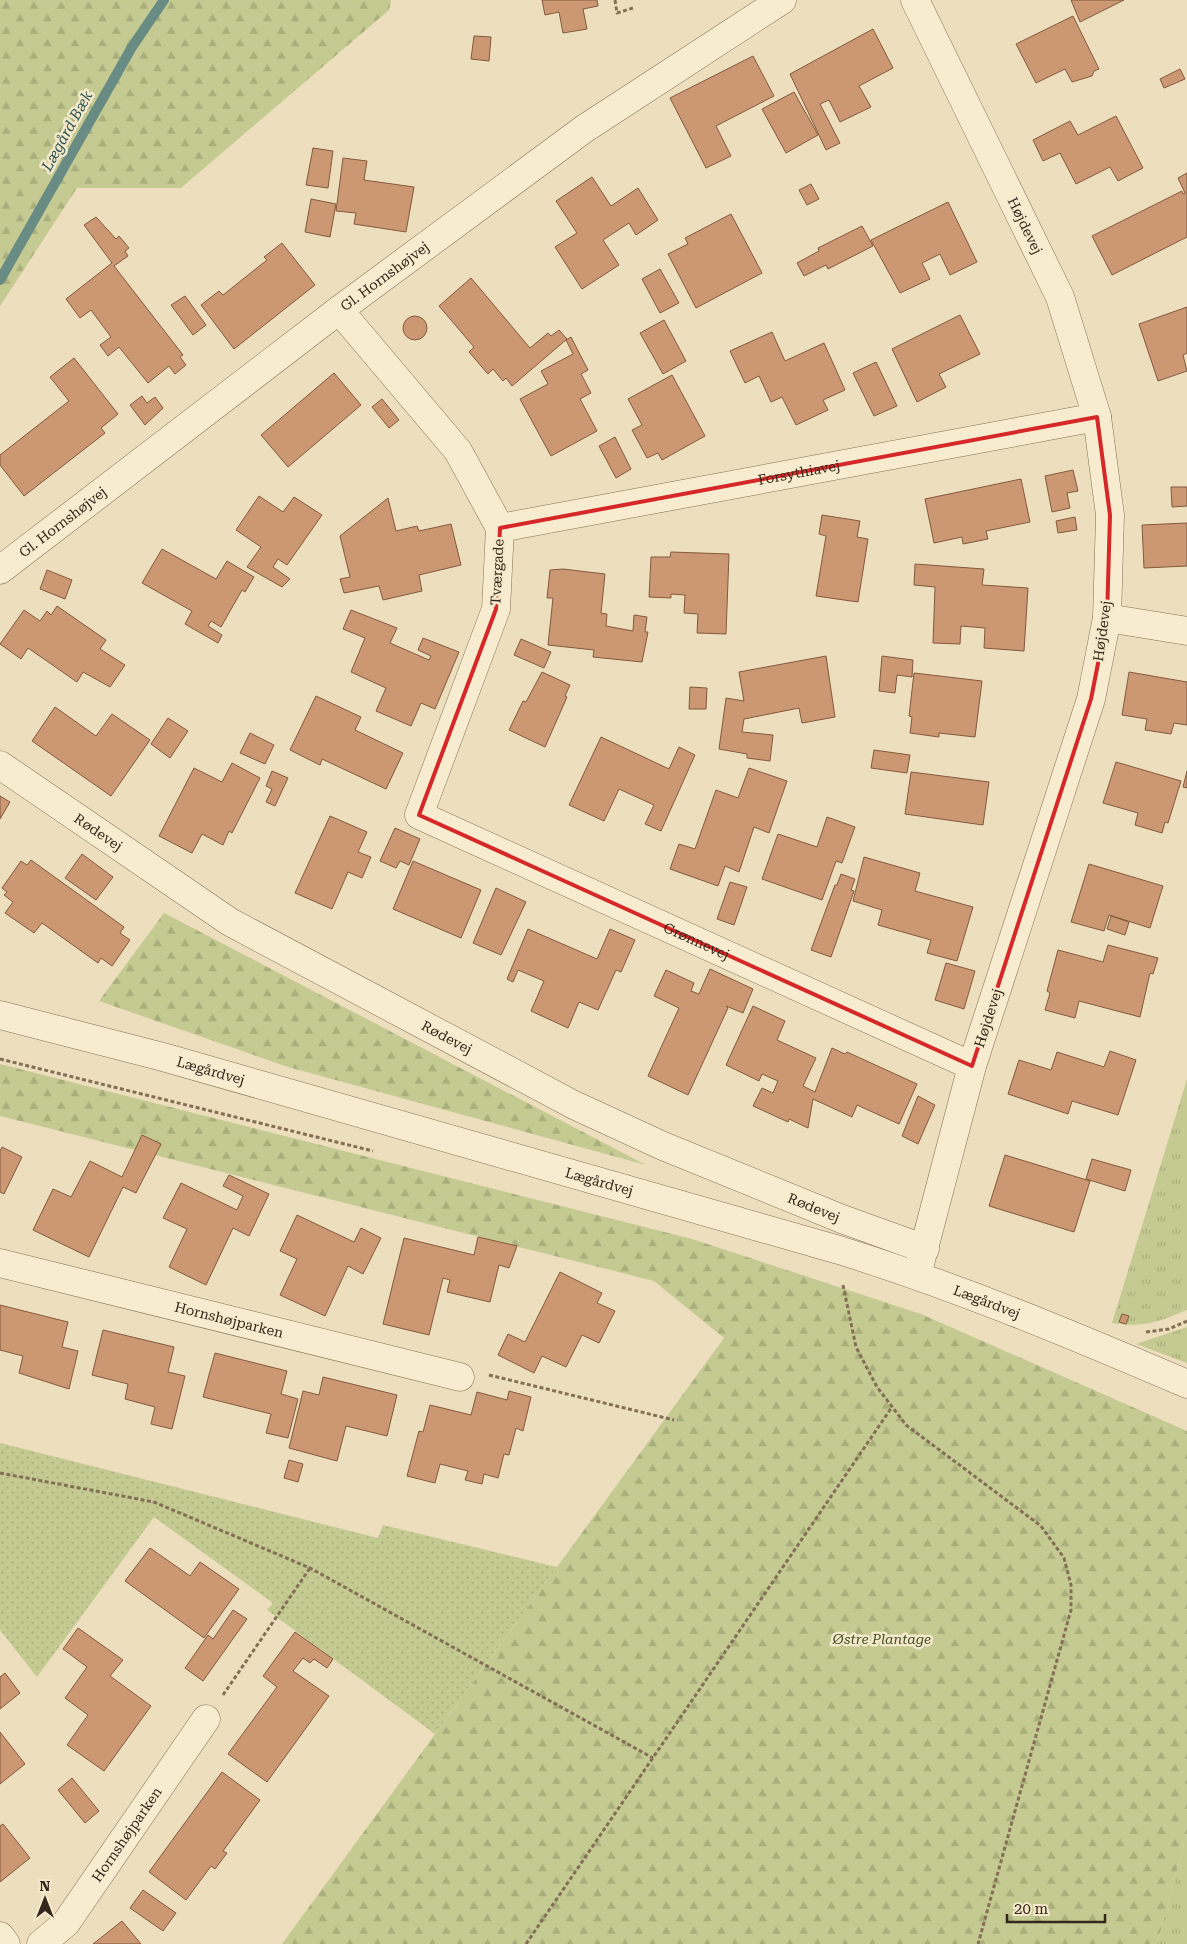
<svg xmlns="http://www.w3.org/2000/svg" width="1187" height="1944" viewBox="0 0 1187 1944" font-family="'Roboto Serif',serif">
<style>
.grass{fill:url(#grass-tufts)}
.forest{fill:url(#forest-firs)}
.park{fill:url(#park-dots)}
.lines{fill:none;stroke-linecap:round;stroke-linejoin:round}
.stream{stroke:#688b83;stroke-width:10}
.building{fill:#cb9873;stroke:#83593d}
.minor-casing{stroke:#846f56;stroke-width:29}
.path{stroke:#846f56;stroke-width:3;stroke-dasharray:4 2.5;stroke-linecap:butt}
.minor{stroke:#f8ecd0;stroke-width:28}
.marked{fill:none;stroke:#d62828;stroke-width:4;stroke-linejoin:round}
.labels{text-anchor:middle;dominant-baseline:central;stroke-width:5;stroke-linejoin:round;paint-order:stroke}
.street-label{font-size:14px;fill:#34271b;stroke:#f5e9cc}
.park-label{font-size:14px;font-style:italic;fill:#445022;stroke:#f5e9cc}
.water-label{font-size:15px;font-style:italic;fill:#2a5351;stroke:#f5e9cc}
</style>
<defs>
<pattern id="grass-tufts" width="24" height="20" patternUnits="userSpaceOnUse" patternTransform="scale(1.25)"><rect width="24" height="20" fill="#c4ca91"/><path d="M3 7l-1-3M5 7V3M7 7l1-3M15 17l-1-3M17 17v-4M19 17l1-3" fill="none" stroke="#a9ae7c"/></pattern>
<pattern id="forest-firs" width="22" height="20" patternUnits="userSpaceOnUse" patternTransform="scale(1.25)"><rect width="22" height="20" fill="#c4ca91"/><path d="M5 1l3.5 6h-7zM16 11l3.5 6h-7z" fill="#a9ae7c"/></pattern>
<pattern id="park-dots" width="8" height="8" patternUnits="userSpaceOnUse" patternTransform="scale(1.25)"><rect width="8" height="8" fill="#c4ca91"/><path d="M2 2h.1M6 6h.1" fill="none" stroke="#a9ae7c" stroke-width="1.8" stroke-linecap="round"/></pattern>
</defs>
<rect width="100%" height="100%" fill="#eddfbd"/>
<!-- grass -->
<g class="grass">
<path d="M1187,1079v231c-29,12 -44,18 -75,13z"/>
<polygon points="1187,1327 1187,1363 1136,1344"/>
<polygon points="1187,1833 1187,1944 1157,1944"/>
</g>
<!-- forest -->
<g class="forest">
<polygon points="0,0 391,0 389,10 181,188 77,188 0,306"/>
<polygon points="164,913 646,1165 288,1067 99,1001"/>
<polygon points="0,1064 692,1239 921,1314 1187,1431 1187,1833 1157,1944 282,1944 724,1338 654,1281 0,1116"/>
</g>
<!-- park -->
<polygon class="park" points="0,1443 378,1538 383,1525 557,1567 435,1734 267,1610 273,1603 154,1517 37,1677 0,1630"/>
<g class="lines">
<!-- stream -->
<polyline class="stream" points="0,280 132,47 164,0"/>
</g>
<!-- building -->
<g class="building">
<polygon points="542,0 597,0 598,6 583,9 587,29 563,33 559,12 545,15"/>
<polygon points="1071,0 1124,0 1080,22"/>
<polygon points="1073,16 1099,69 1094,71 1092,76 1072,82 1065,69 1036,83 1016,44"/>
<polygon points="873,29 893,68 859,86 871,107 840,122 829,100 820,104 840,143 826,150 790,74"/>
<polygon points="474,36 491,37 489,61 471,59"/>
<polygon points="753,56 774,96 716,126 731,156 706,168 670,98"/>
<polygon points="1180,69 1185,79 1164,88 1160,79"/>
<polygon points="794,92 818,135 786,153 762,109"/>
<polygon points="1116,116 1143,168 1118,181 1110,167 1076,184 1060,153 1043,161 1033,140 1070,121 1078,135"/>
<polygon points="313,148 333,151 328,188 306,185"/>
<polygon points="343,158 367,161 364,180 414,187 406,232 354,224 356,213 336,211"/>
<polygon points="1187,173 1187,237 1112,275 1092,236 1182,191 1183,194 1185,193 1178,178"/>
<polygon points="592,177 611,206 638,188 658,220 636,235 629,223 603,240 619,265 582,289 555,247 577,233 556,201"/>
<polygon points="811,184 819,199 807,205 799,190"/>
<polygon points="311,199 336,204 330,237 305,232"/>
<polygon points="948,202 977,262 950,275 940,254 922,263 930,279 900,293 871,240"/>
<polygon points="731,214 762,273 696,308 668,254 688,244 685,238"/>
<polygon points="96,217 116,239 119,236 129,248 125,251 128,256 114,266 183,355 180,357 186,365 175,374 169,366 148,383 119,347 108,356 100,345 111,337 91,310 80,318 66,299 112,263 84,225"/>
<polygon points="862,226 873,246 828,269 826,265 804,276 797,263 819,251 818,248"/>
<polygon points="282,243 315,285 234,349 201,305 219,291 223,295 267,260 264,257"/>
<polygon points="660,269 679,303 660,313 642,279"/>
<polygon points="471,278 530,348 548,333 551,336 559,330 567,339 512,386 506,378 503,381 493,369 488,374 469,352 474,347 439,306"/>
<polygon points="185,296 206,325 193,335 171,305"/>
<polygon points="1187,307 1187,353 1183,355 1187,371 1158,381 1139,324"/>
<polygon points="960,315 980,354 939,374 946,387 917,402 892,349"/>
<circle cx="415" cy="328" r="12"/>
<polygon points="664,320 686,361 663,374 640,333"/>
<polygon points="772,332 785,361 824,343 845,390 823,400 828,410 796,425 782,397 771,402 759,376 745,383 730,351"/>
<polygon points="571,337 588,370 581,374 591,393 580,399 597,431 551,456 520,399 548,384 541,371 573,354 566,340"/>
<polygon points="74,358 118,414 101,428 105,433 24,496 0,465 0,455 69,401 50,377"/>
<polygon points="876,362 897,406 874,416 853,373"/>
<polygon points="334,373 361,405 288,467 261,435"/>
<polygon points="672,375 705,436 662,460 658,453 647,458 632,430 642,425 628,399"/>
<polygon points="142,396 147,403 155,397 163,408 145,425 130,405"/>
<polygon points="382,399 399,420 389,428 372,407"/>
<polygon points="615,437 631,469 616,478 599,446"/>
<polygon points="1073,470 1078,491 1067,493 1070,508 1052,512 1045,476"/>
<polygon points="1021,479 1030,522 986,531 988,539 963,544 962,537 934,543 925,499"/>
<polygon points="1171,487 1187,487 1187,506 1172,507"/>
<polygon points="259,496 283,512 294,497 322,515 287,565 278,559 273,567 290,579 282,587 247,567 261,547 236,530"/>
<polygon points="388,498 396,531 417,526 419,531 451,524 461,565 419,575 422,591 383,600 379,586 344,593 340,579 350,577 340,536"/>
<polygon points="822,515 860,521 857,537 868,539 858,602 816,596 826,536 819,534"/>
<polygon points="1075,517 1077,530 1058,533 1056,521"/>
<polygon points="1187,523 1187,566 1144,568 1142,525"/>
<polygon points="162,549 216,579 227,561 254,577 245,592 242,590 221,627 211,621 208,626 222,635 218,643 185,624 192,611 142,583"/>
<polygon points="671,552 729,554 726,634 697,633 698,614 684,613 685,595 671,594 671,598 649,597 651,557 670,557"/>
<polygon points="915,564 984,569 982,585 1028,588 1024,651 984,648 985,628 961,626 960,644 933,643 935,587 914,585"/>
<polygon points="563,569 605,574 601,613 607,614 606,626 633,631 634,615 647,617 645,632 648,632 642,662 593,657 594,650 548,645 553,598 547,598 550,570"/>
<polygon points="47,570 72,580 65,599 40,589"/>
<polygon points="57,606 106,640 100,649 125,665 110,687 83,672 77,682 28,648 21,659 0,644 24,610 40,621 47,611 51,615"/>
<polygon points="351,610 397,628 390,643 429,660 431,656 418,650 423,638 459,652 435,709 421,703 411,726 376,711 386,688 351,672 365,638 343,629"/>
<polygon points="521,639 551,652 544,668 514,655"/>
<polygon points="826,656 835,717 802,723 799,708 744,719 742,732 773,735 770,761 747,758 747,754 719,749 726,698 744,701 739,672"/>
<polygon points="882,656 913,660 912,677 897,675 895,693 879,691"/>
<polygon points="542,672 570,685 565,696 567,697 545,747 509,730 523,701 526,702"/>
<polygon points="1129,672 1187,682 1187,725 1174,723 1171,734 1145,730 1147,719 1122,715"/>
<polygon points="914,673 982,681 975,737 939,733 939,737 910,733 912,717 909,716"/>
<polygon points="690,687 707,688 706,709 689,709"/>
<polygon points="316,696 361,717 355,730 403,753 386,789 322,759 320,765 290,750"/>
<polygon points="55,707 96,736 112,714 150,740 111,796 32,741"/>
<polygon points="168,718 188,731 170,758 151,744"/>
<polygon points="250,733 274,745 265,764 240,753"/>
<polygon points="601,737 669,769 679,747 695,755 661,831 645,824 654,805 619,789 604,821 569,805"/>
<polygon points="874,750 910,755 907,773 871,768"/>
<polygon points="1116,762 1181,781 1168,823 1165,822 1162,833 1135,825 1138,813 1103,803"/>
<polygon points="232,763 260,778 232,833 229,831 223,845 202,834 192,853 159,836 194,768 222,782"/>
<polygon points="749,768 787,781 769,833 754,827 739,872 725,866 718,886 670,869 679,844 695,849 716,790 738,798"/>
<polygon points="272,771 288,778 275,806 266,802 272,789 266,786"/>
<polygon points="1187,771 1187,788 1183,787"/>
<polygon points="911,772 989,782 983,825 905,814"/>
<polygon points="0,796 10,802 0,819"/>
<polygon points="330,816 367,832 358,852 371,857 362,878 348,872 332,909 295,893"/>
<polygon points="827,817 855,827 842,863 836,861 822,900 762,879 778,834 817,847"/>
<polygon points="395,828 420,839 409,865 400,861 396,868 380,861"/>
<polygon points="82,854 113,877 96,900 65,878"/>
<polygon points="864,857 920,873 915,891 973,907 957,961 927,953 931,940 878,925 882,910 853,901"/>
<polygon points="31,860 124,927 120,933 130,940 112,966 101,958 98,963 42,923 34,933 5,913 13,902 4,895 7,892 2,888 21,861 27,865"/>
<polygon points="413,861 481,890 461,938 393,909"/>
<polygon points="1089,864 1163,886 1150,928 1109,915 1104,931 1071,922"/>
<polygon points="841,874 855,879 851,890 854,891 831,957 811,950 835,885 837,885"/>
<polygon points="730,882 747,887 734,925 717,919"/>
<polygon points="496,888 526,902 501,955 473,943"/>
<polygon points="1111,916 1129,922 1125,935 1107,929"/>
<polygon points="528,929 597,959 610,929 635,940 621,972 616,970 598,1010 579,1002 568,1028 531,1011 544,981 518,970 513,982 507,979"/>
<polygon points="1108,945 1158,958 1153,974 1150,973 1140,1017 1079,1001 1075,1018 1045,1010 1050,993 1047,991 1058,950 1103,962"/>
<polygon points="946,963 975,971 964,1009 935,1000"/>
<polygon points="710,969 753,989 743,1013 726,1006 728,1008 688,1095 648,1076 679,1008 654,996 666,970 694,983 691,991 699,994"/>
<polygon points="753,1006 785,1021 777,1040 816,1058 803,1086 815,1092 832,1048 845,1054 847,1052 917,1084 899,1124 857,1105 852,1117 813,1099 808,1128 789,1119 788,1122 753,1106 762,1088 773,1093 778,1081 762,1074 759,1081 726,1065"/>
<polygon points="1110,1051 1136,1060 1118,1115 1072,1101 1068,1114 1008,1094 1019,1060 1051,1070 1057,1052 1104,1067"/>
<polygon points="918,1096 935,1105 918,1144 902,1136"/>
<polygon points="142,1135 161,1144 136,1193 123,1187 89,1257 33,1230 53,1189 71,1197 90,1161 122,1177"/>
<polygon points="2,1147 22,1157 4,1194 0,1192 0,1151"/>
<polygon points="1005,1155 1090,1181 1074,1232 989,1206"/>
<polygon points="1092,1159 1131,1170 1125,1191 1086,1179"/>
<polygon points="229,1175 269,1194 249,1236 233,1228 206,1285 169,1267 187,1229 163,1218 181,1183 237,1210 243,1196 223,1186"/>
<polygon points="297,1215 354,1242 361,1228 381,1238 363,1274 348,1266 325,1316 280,1295 297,1259 280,1251"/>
<polygon points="478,1237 517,1246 509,1268 499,1265 490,1302 447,1292 450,1280 443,1278 429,1335 383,1324 404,1238 474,1255"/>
<polygon points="560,1272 602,1293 597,1303 615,1311 599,1343 582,1335 566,1367 542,1356 534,1373 498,1355 508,1334 525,1342"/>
<polygon points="0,1305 68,1322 62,1347 78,1351 69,1389 19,1373 23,1356 0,1350"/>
<polygon points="1122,1314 1129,1316 1126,1324 1119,1322"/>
<polygon points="103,1330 174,1347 168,1372 185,1376 172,1429 151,1424 155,1407 125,1399 128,1384 92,1375"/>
<polygon points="215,1353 287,1371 281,1394 298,1399 288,1438 266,1433 271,1414 203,1397"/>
<polygon points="323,1377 397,1395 387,1436 346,1426 337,1461 289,1448 303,1391 319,1395"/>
<polygon points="509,1391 531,1397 523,1431 516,1428 509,1455 504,1454 498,1478 484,1474 482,1484 465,1480 468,1471 440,1464 435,1483 407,1476 419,1431 423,1432 430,1405 471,1415 477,1392 507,1400"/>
<polygon points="289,1460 303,1464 298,1482 284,1478"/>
<polygon points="150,1548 190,1576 200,1562 239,1589 204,1638 125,1581"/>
<polygon points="233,1610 247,1619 203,1681 185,1668 208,1635 213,1639"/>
<polygon points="78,1628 123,1660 110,1676 151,1706 104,1771 67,1745 88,1715 65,1698 87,1667 63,1649"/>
<polygon points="295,1632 333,1659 327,1668 314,1659 310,1663 303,1658 293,1671 329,1696 267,1782 228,1754 277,1687 263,1676"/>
<polygon points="5,1673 20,1693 0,1709 0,1677"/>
<polygon points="0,1732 25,1764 0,1784"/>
<polygon points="222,1772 260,1800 223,1851 227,1853 215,1869 211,1866 186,1900 149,1872"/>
<polygon points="72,1778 99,1811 85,1823 58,1790"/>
<polygon points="3,1824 30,1858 0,1882 0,1826"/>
<polygon points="143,1890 176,1913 163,1931 130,1908"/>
<polygon points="122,1921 141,1944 93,1944"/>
</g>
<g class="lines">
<defs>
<g id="minor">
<path id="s1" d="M915,0l145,297 37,120 13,98 -3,103 -16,81 -119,367 -55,209"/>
<path id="s2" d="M339,310l119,141 42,77 -4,81 -77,206 553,251"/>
<path id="s3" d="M500,528l597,-111"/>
<path id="s4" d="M0,570l339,-260 245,-181 198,-129"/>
<polyline points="1107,618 1187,631"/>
<path id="s5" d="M0,765l230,157 344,183 89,41 179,73 83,30"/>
<path id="s6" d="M0,1015l163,42 676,193c119,37 234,85 348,134"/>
<path id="s7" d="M0,1263l460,114"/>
<polyline points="0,1936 6,1944"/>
<path id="s8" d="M41,1944l25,-21 140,-204"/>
</g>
</defs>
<!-- minor casing -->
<use href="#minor" class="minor-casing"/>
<!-- path -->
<g class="path">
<polyline points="615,0 617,13 633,8"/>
<polyline points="0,1059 373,1151"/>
<polyline points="843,1285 856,1347 877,1387 906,1425 1041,1526 1064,1558 1071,1585 1071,1610 978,1944"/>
<polyline points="1146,1332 1169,1329 1187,1321"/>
<polyline points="489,1375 674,1420"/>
<polyline points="0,1473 154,1502 310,1568 653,1758"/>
<polyline points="223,1695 310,1568"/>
<polyline points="526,1944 892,1407"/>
</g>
<!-- minor -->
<use href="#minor" class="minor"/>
</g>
<!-- marked area -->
<path class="marked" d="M1097,417l13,98 -3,103 -16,81 -119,367 -553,-251 77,-206 4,-81z"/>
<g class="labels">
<!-- street labels -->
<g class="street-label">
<text stroke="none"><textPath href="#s1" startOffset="251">Højdevej</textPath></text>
<text stroke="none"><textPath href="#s4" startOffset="484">Gl. Hornshøjvej</textPath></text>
<text stroke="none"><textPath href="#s3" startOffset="304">Forsythiavej</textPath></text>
<text stroke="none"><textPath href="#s4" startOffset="79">Gl. Hornshøjvej</textPath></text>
<text transform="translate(497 572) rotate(-87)">Tværgade</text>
<text transform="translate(1102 631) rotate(-82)">Højdevej</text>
<text stroke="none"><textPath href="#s5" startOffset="119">Rødevej</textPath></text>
<text stroke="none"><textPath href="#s2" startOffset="878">Grønnevej</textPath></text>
<text transform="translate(988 1018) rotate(-72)">Højdevej</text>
<text stroke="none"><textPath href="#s5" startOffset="524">Rødevej</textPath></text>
<text stroke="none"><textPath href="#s6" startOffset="218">Lægårdvej</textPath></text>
<text stroke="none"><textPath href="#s6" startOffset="622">Lægårdvej</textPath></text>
<text stroke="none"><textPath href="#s5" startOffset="929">Rødevej</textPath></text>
<text stroke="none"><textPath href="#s6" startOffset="1028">Lægårdvej</textPath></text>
<text stroke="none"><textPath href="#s7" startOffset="236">Hornshøjparken</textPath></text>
<text stroke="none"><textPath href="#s8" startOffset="140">Hornshøjparken</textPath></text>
</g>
<!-- park labels -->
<g class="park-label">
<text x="882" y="1639">Østre Plantage</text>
</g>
<!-- water labels -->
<g class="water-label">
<text transform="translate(67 131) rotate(-61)">Lægård Bæk</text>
</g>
</g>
<!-- north arrow -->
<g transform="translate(45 1899)" stroke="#f5e9cc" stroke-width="4" paint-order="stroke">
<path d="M0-4L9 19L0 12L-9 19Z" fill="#34271b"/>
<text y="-8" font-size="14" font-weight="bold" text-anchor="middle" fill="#34271b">N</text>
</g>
<!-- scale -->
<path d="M1007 1914v8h98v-8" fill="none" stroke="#34271b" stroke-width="2.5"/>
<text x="1014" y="1914" font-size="15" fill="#34271b" stroke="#f5e9cc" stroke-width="4" paint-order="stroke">20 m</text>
</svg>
